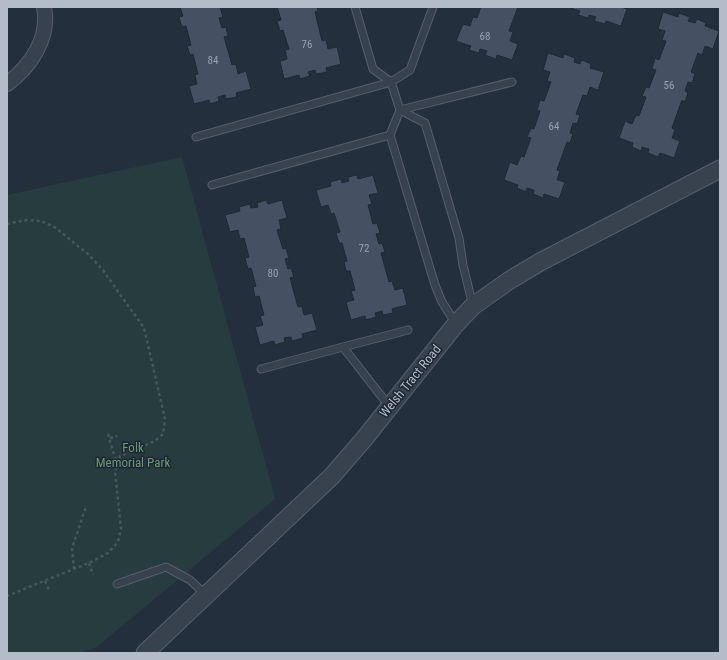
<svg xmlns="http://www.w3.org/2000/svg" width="727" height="660" viewBox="0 0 727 660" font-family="'Roboto Condensed',sans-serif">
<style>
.green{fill:#263c3f}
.building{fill:#455162;stroke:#1f2835}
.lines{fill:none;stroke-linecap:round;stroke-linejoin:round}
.service-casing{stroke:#565f6c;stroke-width:9}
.minor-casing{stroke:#565f6c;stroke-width:16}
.tertiary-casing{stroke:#565f6c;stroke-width:19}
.path{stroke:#44595c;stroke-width:2.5;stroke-dasharray:3 3;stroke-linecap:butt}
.service{stroke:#38414e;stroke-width:7}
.minor{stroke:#38414e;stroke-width:14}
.tertiary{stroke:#38414e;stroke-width:17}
.labels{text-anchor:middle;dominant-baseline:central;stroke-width:3;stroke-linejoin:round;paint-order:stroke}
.number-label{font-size:11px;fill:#98a1af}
.street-label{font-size:13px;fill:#b4bcc9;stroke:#1d2633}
.park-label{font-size:13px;fill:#6b9a76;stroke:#1d2633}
</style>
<rect width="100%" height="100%" fill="#242f3e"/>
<!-- green -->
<polygon class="green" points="182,157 275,499 97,647 79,653 7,653 7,195"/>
<!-- building -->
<g class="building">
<polygon points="180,7 220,7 223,17 219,18 222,28 226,27 228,36 224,37 232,65 236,64 238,74 246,71 251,89 236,93 237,97 226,99 225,95 218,97 219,101 210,104 209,100 194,104 189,86 197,84 195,75 198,74 193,54 190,55 187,46 191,45 186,26 182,27 179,17 183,16"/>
<polygon points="277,7 317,7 318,11 315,12 322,41 326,40 328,49 337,47 341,64 326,68 327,72 316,74 315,70 308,72 310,76 300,79 299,75 284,79 280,61 287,59 285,50 289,49 283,30 280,31 277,21 281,20"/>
<polygon points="481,7 518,7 509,31 513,32 510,41 518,44 512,60 497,55 496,59 485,55 487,51 480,49 479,53 469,50 471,46 456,41 463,24 470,26 473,17 477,18"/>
<polygon points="568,7 621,7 627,9 621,26 606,21 605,24 594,21 596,17 589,15 588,18 578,15 580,11"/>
<polygon points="663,12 678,17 679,13 690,17 688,21 695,23 697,19 706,23 705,26 719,31 713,49 705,46 702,55 698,53 691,72 695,74 692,83 688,82 685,91 688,93 685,102 682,100 672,128 675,130 672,138 680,141 674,158 660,153 658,157 648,153 649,149 642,147 641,151 632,147 633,143 619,138 625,121 632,124 636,115 639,116 646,97 642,96 646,87 649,88 656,70 652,69 655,58 659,60 666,41 662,40 665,31 658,29"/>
<polygon points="548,53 563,58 564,54 575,58 574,62 580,64 582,60 591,64 590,68 604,72 598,90 590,87 587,96 583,95 576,114 580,115 577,124 573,123 570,133 573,134 570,143 567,142 557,170 560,171 557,180 565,182 559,199 544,194 543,198 533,194 534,190 527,188 526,192 517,188 518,185 504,180 510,162 517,165 521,156 524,157 531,138 527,137 531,128 534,129 540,111 537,110 540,100 544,101 551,82 547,81 550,72 543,70"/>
<polygon points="357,175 358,179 373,175 378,193 369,195 372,204 368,205 373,224 377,223 380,233 376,234 379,244 382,243 385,252 381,253 389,282 392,281 395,290 403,288 407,305 392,309 393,313 383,315 382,311 375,313 376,317 366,320 365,316 351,320 346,302 354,300 351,291 355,290 350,271 346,271 344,262 347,261 342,243 339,243 336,233 340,232 334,213 331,214 328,205 321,207 316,190 331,186 330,182 341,179 342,183 349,181 348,177"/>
<polygon points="266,200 268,204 282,200 287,218 279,220 281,229 277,230 283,249 286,248 289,258 285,259 288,269 291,268 294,277 290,278 298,307 302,306 304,315 312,313 317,330 302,334 303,338 292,341 291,337 284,338 285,342 275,345 274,341 260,345 255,327 263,325 260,316 264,315 259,296 255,297 253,287 256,286 251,268 248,269 245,258 249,257 244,238 240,239 238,230 230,232 225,215 240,211 239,207 250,204 251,208 258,207 257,203"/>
</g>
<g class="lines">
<defs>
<g id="service">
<polyline points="355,7 373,69 391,82 410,70 433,7"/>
<polyline points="400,110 425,123 459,238 463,265 473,306"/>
<polyline points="400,110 512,82"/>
<polyline points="196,137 391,82 400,110 390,135 435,285 442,302 456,324"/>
<polyline points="212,185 390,135"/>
<polyline points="343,347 408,330"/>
<polyline points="261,369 343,347 389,406"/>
<polyline points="117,584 166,567 190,580 205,594"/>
</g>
<path id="minor" d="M7,84c24,-18 43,-46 37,-77"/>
<polyline id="tertiary" points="145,653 332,476 364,439 456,324 473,306 510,280 540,262 720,169"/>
</defs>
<!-- service casing -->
<use href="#service" class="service-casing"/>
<!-- minor casing -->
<use href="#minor" class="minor-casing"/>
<!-- tertiary casing -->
<use href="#tertiary" class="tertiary-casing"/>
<!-- path -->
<g class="path">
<polyline points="7,224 27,220 41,221 56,228 89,255 102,269 144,328 165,419 163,434 155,441 120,456 115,472 121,529 118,542 108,553 91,562 7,596"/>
<polyline points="108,434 117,465"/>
<polyline points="110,438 117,436"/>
<polyline points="89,563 93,575"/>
<polyline points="74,569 72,548 86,507"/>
<polyline points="45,581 50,592"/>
</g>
<!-- service -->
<use href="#service" class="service"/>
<!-- minor -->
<use href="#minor" class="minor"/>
<!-- tertiary -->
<use href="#tertiary" class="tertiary"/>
</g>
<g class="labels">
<!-- number labels -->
<g class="number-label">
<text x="485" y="36">68</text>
<text x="307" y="44">76</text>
<text x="213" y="60">84</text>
<text x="669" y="85">56</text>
<text x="554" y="126">64</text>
<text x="364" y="248">72</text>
<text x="273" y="273">80</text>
</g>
<!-- street labels -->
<g class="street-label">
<text transform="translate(410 381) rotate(-51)">Welsh Tract Road</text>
</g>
<!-- park labels -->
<g class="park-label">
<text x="133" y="447">Folk<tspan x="133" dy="15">Memorial Park</tspan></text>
</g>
</g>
<!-- border -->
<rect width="727" height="660" fill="none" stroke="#b4bcc9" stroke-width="16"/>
</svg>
